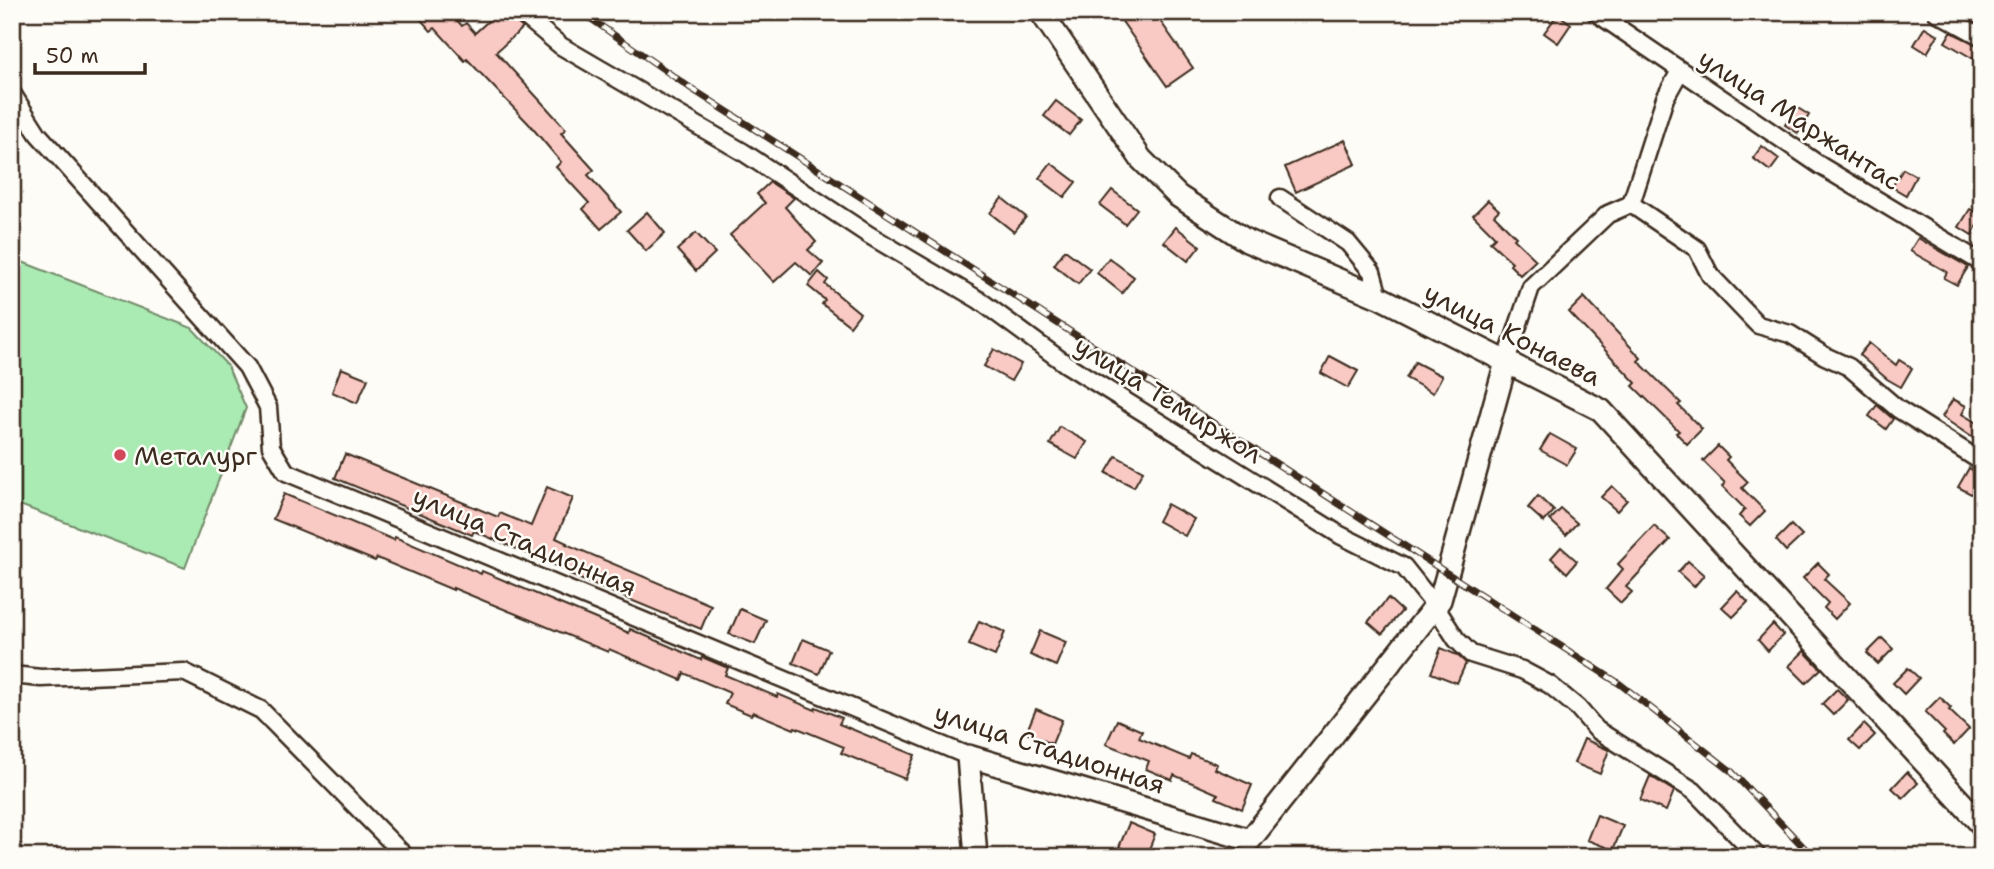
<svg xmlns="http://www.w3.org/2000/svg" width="1994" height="869" viewBox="0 0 1994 869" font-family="'Shantell Sans',sans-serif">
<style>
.green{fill:#aaeab3;stroke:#728a68;stroke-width:2}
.building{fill:#f9c9c3;stroke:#3b2a1e;stroke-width:2}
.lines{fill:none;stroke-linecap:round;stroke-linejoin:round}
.street-casing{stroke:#3b2a1e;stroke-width:21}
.secondary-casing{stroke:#3b2a1e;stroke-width:26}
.street{stroke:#fdfcf7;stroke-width:16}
.secondary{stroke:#fdfcf7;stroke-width:21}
.rail-casing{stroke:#3b2a1e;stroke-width:7}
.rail{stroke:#fdfcf7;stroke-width:4.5;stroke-dasharray:13;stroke-linecap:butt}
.poi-dot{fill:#d1495b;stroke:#fdfcf7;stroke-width:2.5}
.labels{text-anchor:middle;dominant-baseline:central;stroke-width:5;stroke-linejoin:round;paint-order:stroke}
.street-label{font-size:26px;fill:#3b2a1e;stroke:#fdfcf7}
.poi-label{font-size:26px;fill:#3b2a1e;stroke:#fdfcf7;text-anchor:start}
</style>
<rect width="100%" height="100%" fill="#fdfcf7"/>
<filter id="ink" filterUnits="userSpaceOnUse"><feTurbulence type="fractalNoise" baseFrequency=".0143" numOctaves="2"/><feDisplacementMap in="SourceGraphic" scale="14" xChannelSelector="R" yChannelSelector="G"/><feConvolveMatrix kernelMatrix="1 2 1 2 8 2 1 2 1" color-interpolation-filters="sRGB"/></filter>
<g filter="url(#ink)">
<!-- green -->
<polygon class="green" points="12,258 192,328 227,365 246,408 185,568 12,502"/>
<!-- building -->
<g class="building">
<polygon points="414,12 450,12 462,26 466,23 475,33 498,12 510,12 513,20 523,28 496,52 566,129 561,133 594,170 588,175 621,212 601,229 583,209 589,203 556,167 561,162 529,124 467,59 465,61 435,28 431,31"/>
<polygon points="1132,12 1154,12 1193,68 1167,86 1121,20"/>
<polygon points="1558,14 1571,24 1558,43 1544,33"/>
<polygon points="1925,27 1938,35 1927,53 1914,45"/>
<polygon points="1951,32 1982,47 1982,64 1945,42"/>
<polygon points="1056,101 1081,120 1069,135 1044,116"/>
<polygon points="1796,107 1809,115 1798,133 1785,125"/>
<polygon points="1345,140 1356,164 1296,192 1285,167"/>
<polygon points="1762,146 1779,159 1770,171 1753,158"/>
<polygon points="1051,163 1076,182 1064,197 1039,178"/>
<polygon points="1903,169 1916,176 1906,195 1892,187"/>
<polygon points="770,182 794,198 785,207 816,242 808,250 823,263 812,276 796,262 774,282 730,235 765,203 757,194"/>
<polygon points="1112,190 1137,209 1125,224 1100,205"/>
<polygon points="1002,198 1026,217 1014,232 990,213"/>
<polygon points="1488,200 1499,210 1494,215 1516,237 1514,239 1536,260 1520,275 1510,265 1512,262 1490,242 1495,237 1473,215"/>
<polygon points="1970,209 1982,216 1972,235 1959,227"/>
<polygon points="647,212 665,233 646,251 627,230"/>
<polygon points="1176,227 1200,246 1188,261 1164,242"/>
<polygon points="696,233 715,253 696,271 677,250"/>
<polygon points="1918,238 1968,267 1957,285 1944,278 1947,272 1910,251"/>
<polygon points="1065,250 1090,269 1078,284 1054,265"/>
<polygon points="1109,258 1134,277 1122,293 1097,273"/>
<polygon points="819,272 828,280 825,284 860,313 850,326 822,304 825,300 808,286"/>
<polygon points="1584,297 1641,358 1638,361 1681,403 1678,405 1702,429 1687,444 1676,433 1679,431 1633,386 1636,383 1569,312"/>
<polygon points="1869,343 1896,365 1899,360 1912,368 1901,387 1887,379 1859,355"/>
<polygon points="994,349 1021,364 1011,381 984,366"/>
<polygon points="1330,356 1358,371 1348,388 1321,373"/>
<polygon points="1415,362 1442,376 1433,393 1406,378"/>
<polygon points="341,368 368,379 357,403 332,392"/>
<polygon points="1953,399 1966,406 1962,414 1982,426 1982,444 1942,417"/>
<polygon points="1877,405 1893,419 1886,429 1869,416"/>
<polygon points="1060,427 1087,442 1077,459 1050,444"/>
<polygon points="1550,434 1577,449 1567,465 1540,450"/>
<polygon points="1718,446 1729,457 1726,460 1748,482 1742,488 1765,511 1750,526 1739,516 1745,509 1722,486 1725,483 1703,461"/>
<polygon points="345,454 498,517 500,513 531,526 547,487 573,498 556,538 567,543 566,544 711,605 701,629 570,575 571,572 474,531 472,535 335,478"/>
<polygon points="1116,456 1143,471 1134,487 1106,473"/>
<polygon points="1969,468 1982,476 1971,494 1958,487"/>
<polygon points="1612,486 1627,500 1617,511 1601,497"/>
<polygon points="284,494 394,540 395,537 481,574 482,571 629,633 630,629 701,660 702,657 728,668 725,675 777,697 778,694 815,710 816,707 842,718 839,724 915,755 905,779 841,753 844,747 795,727 794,729 753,712 751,715 725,704 730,693 684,673 681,680 609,649 608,652 453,588 453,590 377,558 375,561 273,519"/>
<polygon points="1538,496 1554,511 1544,522 1528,508"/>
<polygon points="1167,504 1194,519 1185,536 1158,521"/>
<polygon points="1561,509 1577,523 1566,535 1550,520"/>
<polygon points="1791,525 1802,536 1786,551 1776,540"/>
<polygon points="1654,526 1670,540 1626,587 1632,592 1621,603 1606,589 1623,569 1618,564"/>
<polygon points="1561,547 1577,561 1567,573 1551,558"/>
<polygon points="1688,561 1704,575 1694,587 1678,572"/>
<polygon points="1818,563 1829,574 1824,579 1850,603 1835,619 1824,608 1828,603 1803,578"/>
<polygon points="1737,591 1748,602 1733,617 1722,607"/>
<polygon points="1388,598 1402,611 1382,634 1368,622"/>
<polygon points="740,609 766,620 755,644 729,634"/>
<polygon points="979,621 1005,632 995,656 969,645"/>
<polygon points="1773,624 1783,635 1768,651 1758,640"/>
<polygon points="1040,631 1066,642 1056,666 1030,655"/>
<polygon points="1882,638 1893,649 1878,664 1867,653"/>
<polygon points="803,639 829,650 819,674 793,663"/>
<polygon points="1441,648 1457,655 1466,663 1457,683 1431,673"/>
<polygon points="1804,651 1821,669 1806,683 1789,666"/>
<polygon points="1908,668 1919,678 1904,694 1893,683"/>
<polygon points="1837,689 1848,700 1833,715 1822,704"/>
<polygon points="1940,697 1951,708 1949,710 1969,729 1954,745 1943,734 1945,732 1925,712"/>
<polygon points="1036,709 1062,720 1052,744 1026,733"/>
<polygon points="1117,720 1142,731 1139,738 1189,759 1191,754 1217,764 1215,769 1252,785 1242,809 1216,798 1218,794 1174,775 1172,780 1146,769 1149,761 1106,744"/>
<polygon points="1864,724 1875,735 1860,750 1849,740"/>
<polygon points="1584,739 1609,750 1600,774 1574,763"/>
<polygon points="1907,772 1918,783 1903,798 1892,788"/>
<polygon points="1650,776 1674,791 1666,811 1640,800"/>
<polygon points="1597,815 1623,826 1613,850 1587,840"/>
<polygon points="1129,823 1155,834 1146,857 1119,847"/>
</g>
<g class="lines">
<defs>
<g id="street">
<polyline points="520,12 561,46 743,152 869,235 979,300 1066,364 1340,535 1404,567 1435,606 1456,639 1471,654 1522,670 1550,685 1578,708 1597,730 1694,791 1758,857"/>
<polyline points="1595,12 1821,166 1982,263"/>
<polyline points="1936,12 1982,37"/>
<polyline points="1680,71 1665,98 1631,204 1697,249 1710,275 1758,325 1790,334 1825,356 1849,367 1898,409 1982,462"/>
<polyline points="12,93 38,134 247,367 268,407 271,447 286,472 968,756"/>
<polyline points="1280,198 1348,243 1372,272 1379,297"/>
<polyline points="1506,362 1531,287 1608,214 1631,204"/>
<polyline points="12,675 41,678 184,672 261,710 406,857"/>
</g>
<g id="secondary">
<polyline points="1041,12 1141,159 1178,196 1247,241 1379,297 1601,410 1982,825"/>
<polyline points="976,857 968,756 1250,840 1440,600 1506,362"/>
</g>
</defs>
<!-- street casing -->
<use href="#street" class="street-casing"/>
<!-- secondary casing -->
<use href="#secondary" class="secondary-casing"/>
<!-- street -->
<use href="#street" class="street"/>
<!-- secondary -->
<use href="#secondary" class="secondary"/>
<defs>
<polyline id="rail" points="581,12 689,87 1620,684 1731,771 1813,857"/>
</defs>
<!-- rail casing -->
<use href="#rail" class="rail-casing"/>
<!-- rail -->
<use href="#rail" class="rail"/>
</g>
</g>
<!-- markers -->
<circle class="poi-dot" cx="120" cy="455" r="7"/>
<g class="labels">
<!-- street labels -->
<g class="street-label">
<text transform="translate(1800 119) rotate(33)">улица Маржантас</text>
<text transform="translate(1513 334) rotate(27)">улица Конаева</text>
<text transform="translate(1169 399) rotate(32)">улица Темиржол</text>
<text transform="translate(525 541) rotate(23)">улица Стадионная</text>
<text transform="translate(1050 748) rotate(18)">улица Стадионная</text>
</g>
<!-- poi labels -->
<g class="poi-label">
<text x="134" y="455">Металург</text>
</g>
</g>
<!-- margin -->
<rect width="1994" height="869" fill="none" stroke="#fdfcf7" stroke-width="42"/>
<rect x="21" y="21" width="1952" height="827" fill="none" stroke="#3b2a1e" stroke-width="2.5" filter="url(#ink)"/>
<!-- scale -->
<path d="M35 63v10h110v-10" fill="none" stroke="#3b2a1e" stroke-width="3.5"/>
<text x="46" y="63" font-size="21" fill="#3b2a1e" stroke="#fdfcf7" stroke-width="5" paint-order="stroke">50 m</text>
</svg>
